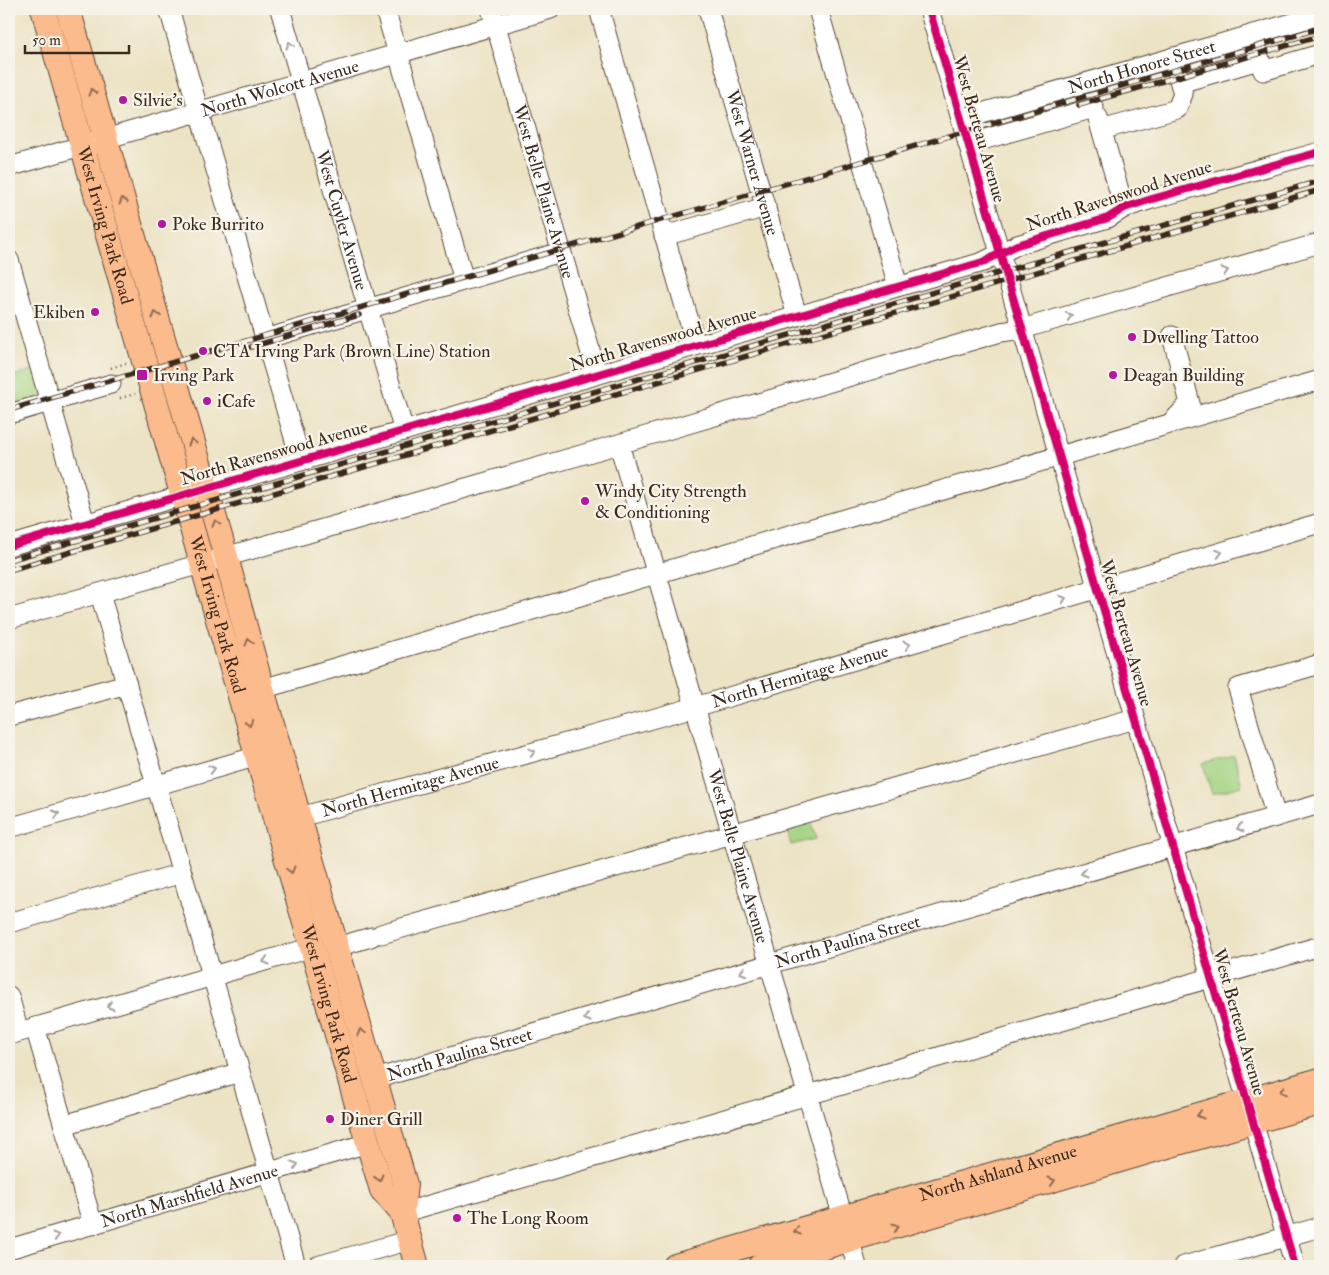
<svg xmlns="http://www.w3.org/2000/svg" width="1329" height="1275" viewBox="0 0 1329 1275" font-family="'IM FELL Double Pica',serif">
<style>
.green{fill:#a2d381;stroke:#6e7e50}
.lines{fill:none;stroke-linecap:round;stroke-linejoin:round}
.minor-casing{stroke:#564637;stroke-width:21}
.major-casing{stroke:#564637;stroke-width:26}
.path{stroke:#564637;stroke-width:2.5;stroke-dasharray:1 4;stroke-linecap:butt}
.minor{stroke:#fff;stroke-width:19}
.major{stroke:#fbbb8d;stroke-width:24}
.rail-casing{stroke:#3b2a1e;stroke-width:5.5}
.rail{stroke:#f7f3e8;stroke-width:4;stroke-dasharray:11;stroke-linecap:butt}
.cycleway-casing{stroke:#f7f3e8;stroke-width:11}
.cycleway{stroke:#d6006c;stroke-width:8}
.oneway{stroke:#a79f9a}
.oneway2{stroke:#916b50}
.poi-dot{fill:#b5179e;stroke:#f7f3e8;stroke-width:2}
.labels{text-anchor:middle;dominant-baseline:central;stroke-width:4.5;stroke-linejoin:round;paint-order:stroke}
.street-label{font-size:18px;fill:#3b2a1e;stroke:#f7f3e8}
.poi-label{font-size:18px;fill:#3b2a1e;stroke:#f7f3e8;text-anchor:start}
</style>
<rect width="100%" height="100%" fill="#f7f3e8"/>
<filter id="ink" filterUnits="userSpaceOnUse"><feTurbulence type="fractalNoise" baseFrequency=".02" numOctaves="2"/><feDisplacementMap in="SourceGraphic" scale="10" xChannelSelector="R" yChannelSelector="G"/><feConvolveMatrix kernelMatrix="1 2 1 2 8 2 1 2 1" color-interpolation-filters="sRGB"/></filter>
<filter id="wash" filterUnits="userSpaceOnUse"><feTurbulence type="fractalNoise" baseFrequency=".0096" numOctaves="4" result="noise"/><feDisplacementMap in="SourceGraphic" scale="20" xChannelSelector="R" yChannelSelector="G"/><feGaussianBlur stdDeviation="1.12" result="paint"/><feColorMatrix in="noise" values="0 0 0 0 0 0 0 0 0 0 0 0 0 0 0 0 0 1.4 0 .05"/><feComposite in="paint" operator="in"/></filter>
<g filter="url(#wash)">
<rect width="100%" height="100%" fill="#ece3c5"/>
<!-- green -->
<g class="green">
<polygon points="37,369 45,397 9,408 9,377"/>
<polygon points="1234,755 1242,786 1212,794 1203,764"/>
<polygon points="810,821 816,839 791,845 786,828"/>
</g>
</g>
<g filter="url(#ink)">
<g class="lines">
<defs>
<g id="minor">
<polyline points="169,9 301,461"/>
<path id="s1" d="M280,9l124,422"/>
<polyline points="385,9 464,280"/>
<path id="s2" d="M491,9l106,365"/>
<polyline points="599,9 696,345"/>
<path id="s3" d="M708,9l89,307"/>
<polyline points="818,9 898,286"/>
<polyline points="929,9 1295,1266"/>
<polyline points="1253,34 1263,71 1320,54"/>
<polyline points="1180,83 1259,60"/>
<polyline points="1098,118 1124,208"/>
<path id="s4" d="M961,119l359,-104"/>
<polyline points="1101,130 1177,109 1183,94 1173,57"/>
<polyline points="968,144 1094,108"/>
<path id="s5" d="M9,167l542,-158"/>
<polyline points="664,236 766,207"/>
<polyline points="9,260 85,523"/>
<polyline points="265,339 561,252"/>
<polyline points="9,414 111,384"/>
<polyline points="1172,422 1190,403 1172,336"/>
<path id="s6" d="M619,444l238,822"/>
<polyline points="9,546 983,262 1017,245 1108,218 1124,208 1152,199 1320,152"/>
<polyline points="100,594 217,992 296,1266"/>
<polyline points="9,619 619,444 1001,332 1022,329 1320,243"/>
<polyline points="262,689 1320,380"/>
<polyline points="9,716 127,684"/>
<polyline points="1276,817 1238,688 1320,664"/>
<path id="s7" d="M286,821l409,-114 625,-184"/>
<polyline points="9,828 272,752"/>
<polyline points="9,923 182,873"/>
<polyline points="381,934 1135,719"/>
<polyline points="337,947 371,937"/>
<polyline points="9,996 19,1032"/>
<polyline points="35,1027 93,1225"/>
<polyline points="9,1035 313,947"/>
<path id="s8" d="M375,1079l945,-275"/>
<polyline points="64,1125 240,1072"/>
<polyline points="402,1213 1320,946"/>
<path id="s9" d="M9,1249l359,-106"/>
<polyline points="317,1266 410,1240"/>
<polyline points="1184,1266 1320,1227"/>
</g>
<g id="major">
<path id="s10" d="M43,9c108,378 219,755 325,1134l14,47 20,23"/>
<polyline points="68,9 226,557 262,689 405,1184 402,1213 417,1266"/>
<path id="s11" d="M675,1266l645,-186"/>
<polyline points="760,1266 1171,1145 1320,1103"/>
</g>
</defs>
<!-- minor casing -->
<use href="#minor" class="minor-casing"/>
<!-- major casing -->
<use href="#major" class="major-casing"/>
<!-- path -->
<g class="path">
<polyline points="111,368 126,363"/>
<polyline points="120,398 135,394"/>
</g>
<!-- minor -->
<use href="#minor" class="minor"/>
<!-- major -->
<use href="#major" class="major"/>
<defs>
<g id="rail">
<polyline points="1079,105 1320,36"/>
<polyline points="251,347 359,315"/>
<polyline points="9,410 1320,28"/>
<polyline points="9,560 715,357 1029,264 1320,181"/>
<polyline points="9,570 1320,190"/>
</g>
</defs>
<!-- rail casing -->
<use href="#rail" class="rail-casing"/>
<!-- rail -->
<use href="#rail" class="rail"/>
<defs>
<g id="cycleway">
<polyline points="929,9 1295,1266"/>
<polyline points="9,546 983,262 1017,245 1108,218 1124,208 1152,199 1320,152"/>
</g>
</defs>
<!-- cycleway casing -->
<use href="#cycleway" class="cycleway-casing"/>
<!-- cycleway -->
<use href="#cycleway" class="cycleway"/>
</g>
<!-- one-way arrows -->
<defs><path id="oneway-chevron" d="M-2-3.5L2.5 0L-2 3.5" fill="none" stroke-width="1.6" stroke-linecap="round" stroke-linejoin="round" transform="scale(1.25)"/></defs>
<g class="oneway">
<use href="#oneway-chevron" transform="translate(290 45) rotate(-106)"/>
<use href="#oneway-chevron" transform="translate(1225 271) rotate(-16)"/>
<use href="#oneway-chevron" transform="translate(1069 316) rotate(-16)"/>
<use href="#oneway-chevron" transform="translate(1219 553) rotate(-16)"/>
<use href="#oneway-chevron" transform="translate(1063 599) rotate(-16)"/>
<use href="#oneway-chevron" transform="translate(907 645) rotate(-16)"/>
<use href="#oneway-chevron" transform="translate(532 752) rotate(-16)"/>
<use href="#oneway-chevron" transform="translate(212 769) rotate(-16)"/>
<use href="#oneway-chevron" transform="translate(56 814) rotate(-16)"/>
<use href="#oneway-chevron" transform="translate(1240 828) rotate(164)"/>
<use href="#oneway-chevron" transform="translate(1084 873) rotate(164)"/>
<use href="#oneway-chevron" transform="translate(266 961) rotate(164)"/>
<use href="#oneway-chevron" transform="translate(743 972) rotate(164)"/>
<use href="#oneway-chevron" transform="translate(110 1006) rotate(164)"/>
<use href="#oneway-chevron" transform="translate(587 1018) rotate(164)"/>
<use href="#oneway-chevron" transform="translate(295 1165) rotate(-17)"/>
<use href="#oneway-chevron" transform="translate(56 1236) rotate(-16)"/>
</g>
<g class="oneway2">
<use href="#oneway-chevron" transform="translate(92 92) rotate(-106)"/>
<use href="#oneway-chevron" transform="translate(123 201) rotate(-106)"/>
<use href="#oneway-chevron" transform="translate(156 315) rotate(-106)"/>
<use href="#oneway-chevron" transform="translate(192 442) rotate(-106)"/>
<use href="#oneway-chevron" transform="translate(216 523) rotate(-106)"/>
<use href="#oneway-chevron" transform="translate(249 642) rotate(-105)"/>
<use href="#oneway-chevron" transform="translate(249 723) rotate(74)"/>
<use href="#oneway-chevron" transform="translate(291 870) rotate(74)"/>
<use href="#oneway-chevron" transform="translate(361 1032) rotate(-106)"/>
<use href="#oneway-chevron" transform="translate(1283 1091) rotate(163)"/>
<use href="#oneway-chevron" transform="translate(1200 1115) rotate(164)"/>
<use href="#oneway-chevron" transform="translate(379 1178) rotate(73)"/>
<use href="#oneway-chevron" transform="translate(1052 1181) rotate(-17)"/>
<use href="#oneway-chevron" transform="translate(896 1227) rotate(-17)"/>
<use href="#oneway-chevron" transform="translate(797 1231) rotate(164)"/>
</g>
</g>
<!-- markers -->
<g class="poi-dot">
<circle cx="123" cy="100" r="5"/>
<circle cx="162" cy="224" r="5"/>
<circle cx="95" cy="312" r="5"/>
<circle cx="1132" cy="337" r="5"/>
<circle cx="203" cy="351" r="5"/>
<rect x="136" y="369" width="12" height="12" rx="2.5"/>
<circle cx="1113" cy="375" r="5"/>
<circle cx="207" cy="401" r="5"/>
<circle cx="585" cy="501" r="5"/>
<circle cx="330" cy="1119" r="5"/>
<circle cx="457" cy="1218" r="5"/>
</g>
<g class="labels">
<!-- street labels -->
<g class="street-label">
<text stroke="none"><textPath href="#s4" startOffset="188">North Honore Street</textPath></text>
<text stroke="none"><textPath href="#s5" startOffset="282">North Wolcott Avenue</textPath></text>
<text transform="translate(979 129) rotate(74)">West Berteau Avenue</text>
<text stroke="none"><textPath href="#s3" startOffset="160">West Warner Avenue</textPath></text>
<text stroke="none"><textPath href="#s2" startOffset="190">West Belle Plaine Avenue</textPath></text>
<text transform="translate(1119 196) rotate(-18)">North Ravenswood Avenue</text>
<text stroke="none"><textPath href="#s1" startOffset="220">West Cuyler Avenue</textPath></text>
<text stroke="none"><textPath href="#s10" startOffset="225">West Irving Park Road</textPath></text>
<text transform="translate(663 339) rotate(-16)">North Ravenswood Avenue</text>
<text transform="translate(274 453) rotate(-16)">North Ravenswood Avenue</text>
<text stroke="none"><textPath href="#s10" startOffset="630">West Irving Park Road</textPath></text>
<text transform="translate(1126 633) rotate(74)">West Berteau Avenue</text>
<text stroke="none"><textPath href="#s7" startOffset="534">North Hermitage Avenue</textPath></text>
<text stroke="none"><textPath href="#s7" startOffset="129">North Hermitage Avenue</textPath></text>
<text stroke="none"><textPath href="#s6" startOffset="429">West Belle Plaine Avenue</textPath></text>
<text stroke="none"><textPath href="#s8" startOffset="492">North Paulina Street</textPath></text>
<text stroke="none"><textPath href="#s10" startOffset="1035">West Irving Park Road</textPath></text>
<text transform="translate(1239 1022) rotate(74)">West Berteau Avenue</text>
<text stroke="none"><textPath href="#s8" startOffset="88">North Paulina Street</textPath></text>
<text stroke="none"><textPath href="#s11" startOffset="336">North Ashland Avenue</textPath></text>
<text stroke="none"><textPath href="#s9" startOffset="188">North Marshfield Avenue</textPath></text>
</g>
<!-- poi labels -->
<g class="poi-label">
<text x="133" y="100">Silvie's</text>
<text x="172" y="224">Poke Burrito</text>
<text x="85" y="312" text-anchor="end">Ekiben</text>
<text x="1142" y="337">Dwelling Tattoo</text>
<text x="213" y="351">CTA Irving Park (Brown Line) Station</text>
<text x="153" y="375">Irving Park</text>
<text x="1123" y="375">Deagan Building</text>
<text x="217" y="401">iCafe</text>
<text x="595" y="491">Windy City Strength<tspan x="595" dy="21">&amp; Conditioning</tspan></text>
<text x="340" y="1119">Diner Grill</text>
<text x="467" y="1218">The Long Room</text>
</g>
</g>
<!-- margin -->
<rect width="1329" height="1275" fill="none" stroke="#f7f3e8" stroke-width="30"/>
<!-- scale -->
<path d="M25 45v8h104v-8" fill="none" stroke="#3b2a1e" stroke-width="2.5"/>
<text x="32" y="45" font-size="15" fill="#3b2a1e" stroke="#f7f3e8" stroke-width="4" paint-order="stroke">50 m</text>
</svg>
